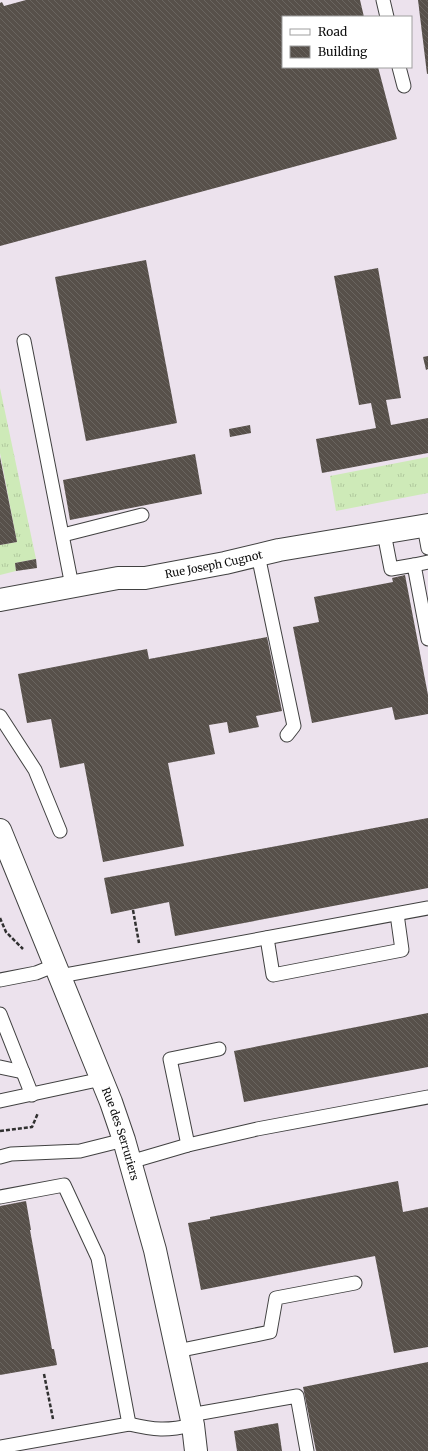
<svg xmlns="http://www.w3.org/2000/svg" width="428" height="1451" viewBox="0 0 428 1451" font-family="Merriweather,serif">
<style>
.industrial{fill:#ece2ed;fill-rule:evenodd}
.grass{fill:url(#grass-tufts)}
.building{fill:url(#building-back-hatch)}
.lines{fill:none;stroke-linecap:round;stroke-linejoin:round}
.lane-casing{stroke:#414141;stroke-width:15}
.street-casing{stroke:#414141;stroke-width:24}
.path{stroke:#303030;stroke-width:2.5;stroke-dasharray:4 2;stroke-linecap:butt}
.lane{stroke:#fff;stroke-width:13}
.street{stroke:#fff;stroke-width:22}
.labels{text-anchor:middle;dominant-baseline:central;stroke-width:4;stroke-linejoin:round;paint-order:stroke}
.street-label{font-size:11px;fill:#0e0e0e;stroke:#fff}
</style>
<defs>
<pattern id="grass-tufts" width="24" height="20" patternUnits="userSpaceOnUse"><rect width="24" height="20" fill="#ceeab8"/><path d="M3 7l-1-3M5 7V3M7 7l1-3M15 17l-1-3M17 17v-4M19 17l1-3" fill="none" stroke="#b0c89d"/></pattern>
<pattern id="building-back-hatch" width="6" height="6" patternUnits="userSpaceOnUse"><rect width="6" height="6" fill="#57504a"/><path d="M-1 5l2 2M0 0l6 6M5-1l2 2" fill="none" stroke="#6a6560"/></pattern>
</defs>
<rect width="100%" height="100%" fill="#fffdef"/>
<!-- industrial -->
<path class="industrial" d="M0,0h428v1451h-428zM283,17h128v50h-128z"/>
<!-- grass -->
<g class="grass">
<polygon points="0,388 36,559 15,563 16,571 0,575 0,545 17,542 0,453"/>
<polygon points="428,457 428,493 336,511 330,476"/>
</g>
<!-- building -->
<g class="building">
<polygon points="26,0 360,0 364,17 283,17 283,67 378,67 397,139 0,246 0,3 2,2 4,6"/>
<polygon points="418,0 428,0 428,74 427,74"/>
<polygon points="146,260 177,423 86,441 55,277"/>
<polygon points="378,268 401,398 386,400 391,425 428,418 428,453 322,473 316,439 376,428 371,403 359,405 334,276"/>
<polygon points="428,356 428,369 426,370 423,357"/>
<polygon points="250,425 251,433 230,437 229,429"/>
<polygon points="195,454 202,494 70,520 63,480"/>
<polygon points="0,457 17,542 0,545"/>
<polygon points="36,559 37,568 16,571 15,563"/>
<polygon points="405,575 428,695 428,714 395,720 392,707 312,723 293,627 319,622 314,597 393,582 392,578"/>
<polygon points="267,637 282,711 256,716 259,727 229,733 227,722 209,725 215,754 168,763 184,846 103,862 84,763 60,768 51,719 27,723 18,674 147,649 149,659"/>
<polygon points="428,818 428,888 175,936 169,902 111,914 104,878"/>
<polygon points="428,1013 428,1067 244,1102 234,1051"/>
<polygon points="398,1181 403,1212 428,1207 428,1347 394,1353 375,1256 201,1290 188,1223 210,1219 210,1217"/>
<polygon points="26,1201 31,1230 30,1230 52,1349 54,1349 57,1365 0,1375 0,1206"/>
<polygon points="428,1362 428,1451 316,1451 303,1387"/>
<polygon points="278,1423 282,1451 237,1451 234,1431"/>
</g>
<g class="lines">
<defs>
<g id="lane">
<polyline points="383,0 387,17"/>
<polyline points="399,67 404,86"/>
<polyline points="24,341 72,586"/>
<polyline points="424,526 428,548"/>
<polyline points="384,533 391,569 414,565 428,639"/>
<polyline points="63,535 142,515"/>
<polyline points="258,555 294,726 287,735"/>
<polyline points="414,565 428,562"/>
<polyline points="0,716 35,770 60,831"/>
<polyline points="267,938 273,975 402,950 397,914"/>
<polyline points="60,976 428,908"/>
<polyline points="0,980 36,973 56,965"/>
<polyline points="0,1014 32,1095"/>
<polyline points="0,1067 23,1072"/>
<polyline points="0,1101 102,1079"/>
<polyline points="188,1145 170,1059 219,1049"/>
<polyline points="0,1157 11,1154 80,1151 124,1140"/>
<polyline points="130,1162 188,1145 257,1129 428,1097"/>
<polyline points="0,1197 64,1185 98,1258 129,1424 0,1447"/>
<polyline points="177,1351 270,1332 276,1298 355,1283"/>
<polyline points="190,1415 297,1396 307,1451"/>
<path d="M129,1424c26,6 37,7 64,1"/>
</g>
<g id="street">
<path id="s1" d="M0,600l118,-22h27l80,-15 54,-13 149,-25"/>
<path id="s2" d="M0,830l111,272 13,38 31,110 38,175 3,26"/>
</g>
</defs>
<!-- lane casing -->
<use href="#lane" class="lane-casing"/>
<!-- street casing -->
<use href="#street" class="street-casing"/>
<!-- path -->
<g class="path">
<polyline points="133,910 139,943"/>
<polyline points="0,918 6,932 23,949"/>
<polyline points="0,1131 32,1127 38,1113"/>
<polyline points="44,1374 53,1419"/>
</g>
<!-- lane -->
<use href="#lane" class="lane"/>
<!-- street -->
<use href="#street" class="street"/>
</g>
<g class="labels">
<!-- street labels -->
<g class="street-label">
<text stroke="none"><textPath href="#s1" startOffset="217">Rue Joseph Cugnot</textPath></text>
<text stroke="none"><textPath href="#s2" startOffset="327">Rue des Serruriers</textPath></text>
</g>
</g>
<!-- legend -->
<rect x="282" y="16" width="130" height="52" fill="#ffffff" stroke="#9f9f9f"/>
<rect x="290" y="29" width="20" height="6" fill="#ffffff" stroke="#9f9f9f"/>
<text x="318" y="36" font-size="12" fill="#0e0e0e">Road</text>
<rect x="290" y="46" width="20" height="12" fill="url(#building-back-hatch)" stroke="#9f9f9f"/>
<text x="318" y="56" font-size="12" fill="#0e0e0e">Building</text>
</svg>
